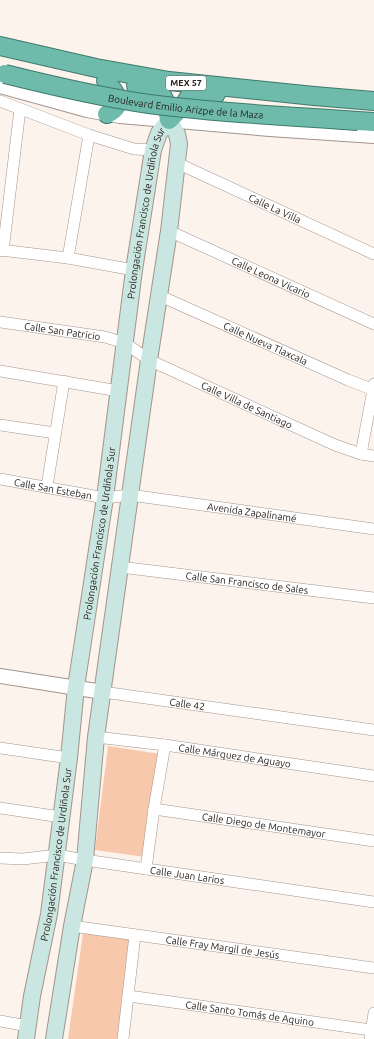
<svg xmlns="http://www.w3.org/2000/svg" width="374" height="1039" viewBox="0 0 374 1039" font-family="Ubuntu,sans-serif">
<style>
.green{fill:#f7c8ab}
.lines{fill:none;stroke-linecap:round;stroke-linejoin:round}
.minor-casing{stroke:#a4948b;stroke-width:12}
.tertiary-casing{stroke:#a4948b;stroke-width:16}
.secondary-casing{stroke:#a4948b;stroke-width:18}
.trunk-casing{stroke:#3e7a6c;stroke-width:20}
.minor{stroke:#fff;stroke-width:11}
.tertiary{stroke:#fff;stroke-width:14}
.secondary{stroke:#c9e6e0;stroke-width:16}
.trunk{stroke:#6ebbac;stroke-width:18}
.trunk-bridge-casing{stroke:#3e7a6c;stroke-width:20;stroke-linecap:butt}
.trunk-bridge{stroke:#6ebbac;stroke-width:18}
.labels{text-anchor:middle;dominant-baseline:central;stroke-width:3.5;stroke-linejoin:round;paint-order:stroke}
.shield{fill:#fff;stroke:#686461;stroke-width:1}
.shield-label{font-size:9px;font-weight:bold;fill:#27211d}
.street-label{font-size:10px;fill:#27211d;stroke:#fff}
</style>
<rect width="100%" height="100%" fill="#fdf3ed"/>
<!-- green -->
<g class="green">
<polygon points="108,746 160,754 145,857 95,850"/>
<polygon points="83,933 133,940 119,1039 68,1039"/>
</g>
<g class="lines">
<defs>
<g id="minor">
<polyline points="0,101 89,135 134,149 153,150"/>
<path id="s1" d="M177,163l197,91"/>
<path id="s2" d="M169,231l205,93"/>
<polyline points="0,250 68,258 134,270"/>
<polyline points="3,251 20,109"/>
<polyline points="68,258 89,135"/>
<path id="s3" d="M158,295l190,85 26,10"/>
<path id="s4" d="M0,322l105,15 20,6 24,17 186,85 26,9 13,2"/>
<polyline points="0,371 119,391"/>
<polyline points="0,425 55,433"/>
<polyline points="361,454 374,384"/>
<path id="s5" d="M0,479l105,19 25,-3 244,34"/>
<polyline points="47,486 64,381"/>
<path id="s6" d="M120,567l254,31"/>
<path id="s7" d="M103,692l271,38"/>
<path id="s8" d="M96,737l69,8 209,31"/>
<polyline points="0,748 69,758"/>
<polyline points="0,808 61,817"/>
<path id="s9" d="M154,809l220,32"/>
<path id="s10" d="M0,858l23,1 34,-4 28,5 289,42"/>
<polyline points="146,869 154,809 165,745"/>
<path id="s11" d="M72,926l302,42"/>
<path id="s12" d="M129,996l242,34"/>
<polyline points="0,1021 28,1026"/>
<polyline points="123,1039 135,935"/>
<polyline points="370,1039 374,1013"/>
</g>
<g id="tertiary">
<polyline points="0,86 87,110 120,116 270,129 374,136"/>
<polyline points="0,676 103,692"/>
</g>
<g id="secondary">
<path id="s13" d="M26,1039l6,-43 17,-82 20,-156 7,-71 29,-189 29,-228 19,-120 6,-17 10,-13 8,14 2,10 -10,87 -20,129 -53,377 -11,123 -13,66 -18,113"/>
</g>
<g id="trunk">
<polyline points="0,46 96,68 169,81 314,96 374,101"/>
<path d="M106,81c9,12 21,23 1,33"/>
<path d="M136,86c27,2 28,8 33,33"/>
<polyline points="169,120 184,105 189,97 194,95 216,94"/>
<polyline points="358,121 374,122"/>
</g>
</defs>
<!-- minor casing -->
<use href="#minor" class="minor-casing"/>
<!-- tertiary casing -->
<use href="#tertiary" class="tertiary-casing"/>
<!-- secondary casing -->
<use href="#secondary" class="secondary-casing"/>
<!-- trunk casing -->
<use href="#trunk" class="trunk-casing"/>
<!-- minor -->
<use href="#minor" class="minor"/>
<!-- tertiary -->
<use href="#tertiary" class="tertiary"/>
<!-- secondary -->
<use href="#secondary" class="secondary"/>
<!-- trunk -->
<use href="#trunk" class="trunk"/>
<defs>
<g id="trunk-bridge">
<path id="s14" d="M5,74c48,12 95,23 144,30 69,9 139,12 209,17"/>
</g>
</defs>
<!-- trunk-bridge casing -->
<use href="#trunk-bridge" class="trunk-bridge-casing"/>
<!-- trunk-bridge -->
<use href="#trunk-bridge" class="trunk-bridge"/>
</g>
<g class="labels">
<!-- shield labels -->
<rect class="shield" x="166" y="76" width="40" height="14" rx="3"/>
<g class="shield-label">
<text x="186" y="83">MEX 57</text>
</g>
<!-- street labels -->
<g class="street-label">
<text stroke="none"><textPath href="#s14" startOffset="184">Boulevard Emilio Arizpe de la Maza</textPath></text>
<text stroke="none"><textPath href="#s1" startOffset="108">Calle La Villa</textPath></text>
<text stroke="none"><textPath href="#s13" startOffset="835">Prolongación Francisco de Urdiñola Sur</textPath></text>
<text stroke="none"><textPath href="#s2" startOffset="112">Calle Leona Vicario</textPath></text>
<text stroke="none"><textPath href="#s4" startOffset="63">Calle San Patricio</textPath></text>
<text stroke="none"><textPath href="#s3" startOffset="118">Calle Nueva Tlaxcala</textPath></text>
<text stroke="none"><textPath href="#s4" startOffset="264">Calle Villa de Santiago</textPath></text>
<text stroke="none"><textPath href="#s5" startOffset="54">Calle San Esteban</textPath></text>
<text stroke="none"><textPath href="#s5" startOffset="255">Avenida Zapalinamé</textPath></text>
<text stroke="none"><textPath href="#s13" startOffset="511">Prolongación Francisco de Urdiñola Sur</textPath></text>
<text stroke="none"><textPath href="#s6" startOffset="128">Calle San Francisco de Sales</textPath></text>
<text stroke="none"><textPath href="#s7" startOffset="85">Calle 42</textPath></text>
<text stroke="none"><textPath href="#s8" startOffset="140">Calle Márquez de Aguayo</textPath></text>
<text stroke="none"><textPath href="#s9" startOffset="111">Calle Diego de Montemayor</textPath></text>
<text stroke="none"><textPath href="#s13" startOffset="187">Prolongación Francisco de Urdiñola Sur</textPath></text>
<text stroke="none"><textPath href="#s10" startOffset="189">Calle Juan Larios</textPath></text>
<text stroke="none"><textPath href="#s11" startOffset="152">Calle Fray Margil de Jesús</textPath></text>
<text stroke="none"><textPath href="#s12" startOffset="122">Calle Santo Tomás de Aquino</textPath></text>
</g>
</g>
</svg>
